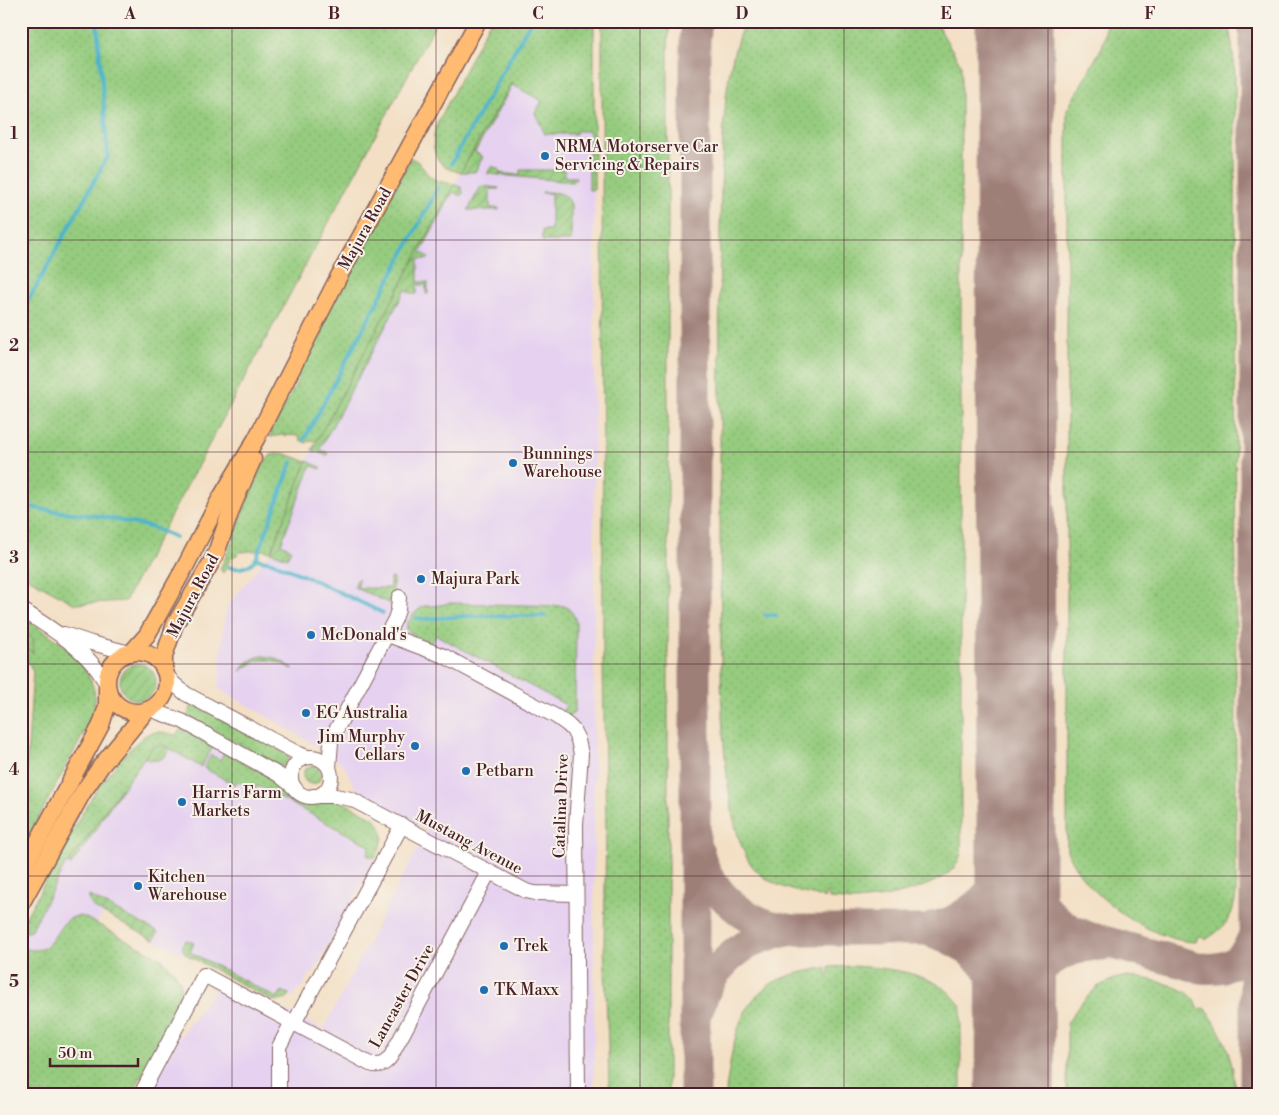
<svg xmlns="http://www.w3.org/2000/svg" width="1279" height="1115" viewBox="0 0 1279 1115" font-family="'Libre Bodoni',serif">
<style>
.built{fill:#e6d2f0}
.grass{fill:url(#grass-dots);stroke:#707655}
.garden{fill:url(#garden-furrows);stroke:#707655}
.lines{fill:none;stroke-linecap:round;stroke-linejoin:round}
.stream{stroke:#4cb4cb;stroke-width:4}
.taxiway{stroke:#9e7f78;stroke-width:31}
.runway{stroke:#9e7f78;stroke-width:79}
.minor-casing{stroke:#856261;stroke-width:16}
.major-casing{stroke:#856261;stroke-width:19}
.minor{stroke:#fff;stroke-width:14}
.major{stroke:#ffbb71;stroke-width:16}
.grid{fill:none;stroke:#4a1f2b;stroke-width:1;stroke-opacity:0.55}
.poi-dot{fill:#1f6fb2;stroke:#f7f3e8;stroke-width:2}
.labels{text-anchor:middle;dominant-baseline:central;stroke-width:4;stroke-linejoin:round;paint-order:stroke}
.poi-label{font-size:16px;fill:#4a1f2b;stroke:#f7f3e8;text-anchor:start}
.street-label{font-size:16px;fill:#4a1f2b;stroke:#f7f3e8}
.neatline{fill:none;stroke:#4a1f2b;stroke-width:2}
.grid-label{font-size:16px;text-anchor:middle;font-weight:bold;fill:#4a1f2b}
</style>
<defs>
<pattern id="grass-dots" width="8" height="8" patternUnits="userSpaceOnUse" patternTransform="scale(1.25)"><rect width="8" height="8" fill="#96cc7f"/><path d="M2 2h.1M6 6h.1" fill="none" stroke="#83af6e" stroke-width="1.8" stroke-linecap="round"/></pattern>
<pattern id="garden-furrows" width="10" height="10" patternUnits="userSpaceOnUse" patternTransform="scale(1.25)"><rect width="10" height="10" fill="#96cc7f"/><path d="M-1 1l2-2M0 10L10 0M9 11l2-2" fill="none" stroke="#83af6e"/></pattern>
</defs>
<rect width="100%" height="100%" fill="#f7f3e8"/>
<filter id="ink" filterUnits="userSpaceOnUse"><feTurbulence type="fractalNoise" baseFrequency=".02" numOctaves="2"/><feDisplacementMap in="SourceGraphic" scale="10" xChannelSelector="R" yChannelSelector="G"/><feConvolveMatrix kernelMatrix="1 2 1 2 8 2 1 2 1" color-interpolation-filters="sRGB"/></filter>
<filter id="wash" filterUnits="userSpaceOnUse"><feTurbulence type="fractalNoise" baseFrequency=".0096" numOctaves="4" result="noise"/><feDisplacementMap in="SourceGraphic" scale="20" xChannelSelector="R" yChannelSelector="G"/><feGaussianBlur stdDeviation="1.12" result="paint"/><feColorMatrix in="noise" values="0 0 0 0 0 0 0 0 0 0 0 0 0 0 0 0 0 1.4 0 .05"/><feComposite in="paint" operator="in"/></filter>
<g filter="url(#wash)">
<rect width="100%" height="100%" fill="#f3dfc4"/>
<!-- built -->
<g class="built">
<polygon points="511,83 542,101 594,101 594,1094 148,1094 179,1037 223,979 323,1030 427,830 356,789 343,764 294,732 217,688 219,684 223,633 227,606 271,552 312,450 461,172"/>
<polygon points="181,729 279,782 293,796 299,800 311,803 323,801 378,821 380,825 383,838 379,851 312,975 310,972 302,987 299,988 294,997 290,995 286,999 278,1001 267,998 169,946 165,946 154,940 103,913 96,924 80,916 77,916 66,921 47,945 43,948 35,950 21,948 21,926 83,812 101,784 118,762 141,738 149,733 161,732 175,735"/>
</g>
<!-- grass -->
<g class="grass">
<polygon points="21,21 437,21 125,601 75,604 21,574"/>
<path d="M490,21h104v169h-5v-59h-13v3h-31l-10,-21 7,-12 -31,-17 -50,88c-27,-3 -32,-25 -24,-48z"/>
<polygon points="602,21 670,21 668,46 668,1094 609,1094 608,1045 604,944 606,833 603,659"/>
<path d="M745,21h190l26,44v772c0,6 1,14 -1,20 -7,29 -78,42 -104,44 -9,0 -18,-2 -27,-2v-6h-3v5c-28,-6 -66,-12 -80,-42 -11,-23 -15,-47 -18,-72 -6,-45 -7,-91 -7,-136 -1,-74 -1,-147 -1,-221 0,-87 -2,-175 2,-263 2,-48 3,-98 23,-143z"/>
<path d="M1106,21h122l4,23 3,29 1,821c-3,24 -11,34 -31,46l-3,-4h-4l-2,6c-44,0 -114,-49 -129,-91v-741l35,-63 3,-10z"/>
<path d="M411,158c9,4 9,6 15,14 7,9 17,11 29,12l-138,257 -5,-1 -6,3 -6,-3v-4l-18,-1 -12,2 2,-7 27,-52 -4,-3z"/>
<polygon points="280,453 286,454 307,462 271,552 263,550 240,552 238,554 231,558 223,573 220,569 228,553 255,480 261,468 271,455"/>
<path d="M449,603l115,3c7,4 10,8 12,16l-1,88 -1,3 -5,3 -7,-3 4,-8 -130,-70 -5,8 -17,-6 1,-2c-14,-6 -8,-13 0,-22 2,-2 6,-6 9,-7 2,-1 3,0 4,0 7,0 14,-1 21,-3z"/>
<path d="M21,616l29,19 36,28 -4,3c7,11 14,22 13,36 -2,18 -18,43 -26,59 -16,30 -32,59 -48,89v-40l8,-15 -4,-2 -4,8v-4l4,-6 8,-119 -3,-7 -4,-5 3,-3 -8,-8z"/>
<polygon points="193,704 288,755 289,757 284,767 282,767 187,716"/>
<path d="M181,729l32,18 -12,20 -34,-20 -18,4 -27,38h-1l-53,75 -2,-1 -34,66 -3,3h-8v-6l62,-114c13,-23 29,-44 47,-63 6,-5 11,-12 18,-15 9,-4 18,-1 27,1z"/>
<polygon points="224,752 281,783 293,796 301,801 309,803 317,803 337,799 374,818 381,827 383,838 380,849 375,857 371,857 367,854 370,846 262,788 257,786 255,791 237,781 235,785 204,768 211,755 220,760"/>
<path d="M80,916l6,2 76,41 13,14 5,9 2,10 -2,12 -48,90h-111v-146c7,1 14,3 20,1 15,-5 18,-33 39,-33z"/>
<path d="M851,966c27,1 68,5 91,21 8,5 13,12 19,19v88h-235c0,-10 3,-21 4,-31 6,-34 14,-66 48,-83 15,-7 33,-9 48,-13v6h3v-6z"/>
<path d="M1127,976c17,2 68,10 70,30l3,3 5,-1c13,18 24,39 28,62 1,8 2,16 2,24h-168v-70l11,-18 19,-19 17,-8z"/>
</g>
<!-- garden -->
<g class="garden">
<polygon points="511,83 513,84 475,152 483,157 475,172 461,172"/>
<polygon points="492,166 500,170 499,173 520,175 520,170 565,170 565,177 576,177 576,179 572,182 488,174 488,172"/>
<polygon points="455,184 462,188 463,193 461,196 453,192 421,252 429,257 428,259 418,259 418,282 428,282 428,294 426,294 426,285 417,285 417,294 413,294 405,290 320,449 328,453 327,456 312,450"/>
<polygon points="481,186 499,188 499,189 490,189 490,208 499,208 499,210 468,210"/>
<path d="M542,192c13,1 24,-2 29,13v36h-29v-11h9v-37h-9z"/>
<polygon points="307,461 321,467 321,469 311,466 281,544 291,549 287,558 271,552"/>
<polygon points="358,578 358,588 390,588 390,578 393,578 393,605 354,587"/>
<polygon points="21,631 34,639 33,652 21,646"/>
<path d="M263,656l12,2 18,10v1c-21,-11 -34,-14 -53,3 4,-9 12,-14 23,-16z"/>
<circle cx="138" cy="682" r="18"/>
<path d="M157,745h7l5,4c-4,11 -14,14 -24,9l6,-10z"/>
<circle cx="312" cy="775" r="9"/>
<polygon points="121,788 122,789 100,821 101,822 71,865 68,864"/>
<polygon points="89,896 158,932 154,940 94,908 89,901"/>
<path d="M186,940l8,3 -4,9 4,2 83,44 5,-7 7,3v2c-6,6 -12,6 -20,3l-78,-42c-7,-3 -12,-10 -5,-17z"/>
</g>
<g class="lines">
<!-- stream -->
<g class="stream">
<polyline points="451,164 531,21"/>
<polyline points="21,314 108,156 97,21"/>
<polyline points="304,440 438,188"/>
<polyline points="21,505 46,510 98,516 151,527 175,537"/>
<polyline points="256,559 292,462"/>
<path d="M229,567c11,3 19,1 27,-8l16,3 44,19 67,32"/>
<polyline points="765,615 776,615"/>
<polyline points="416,618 424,619 467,616 545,616"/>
</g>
<!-- taxiway -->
<g class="taxiway">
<polyline points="1010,21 1013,35 1015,62"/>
<polyline points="1253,21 1255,42 1255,1094"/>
<path d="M1016,812c0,11 -2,23 0,35 4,33 26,64 54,82 6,3 12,5 18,8l113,31c30,3 44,-8 54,-36"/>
<path d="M699,852c7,33 35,61 67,72 8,3 18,4 27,6"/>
<path d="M936,926c13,-1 24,-9 34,-16 55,-37 46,-113 46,-170"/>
<polyline points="934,933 946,937 966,948 986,966 1002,987 1015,1027 1015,1050"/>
<path d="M699,1008c13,-46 49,-73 95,-78h246c28,2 55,8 82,16"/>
<path d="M1015,1027c3,-13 6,-28 13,-41 14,-27 46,-41 75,-41"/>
<polyline points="695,1094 695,40 697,21"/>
</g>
<!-- runway -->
<polyline class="runway" points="1015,1094 1016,863 1015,21"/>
</g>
</g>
<g filter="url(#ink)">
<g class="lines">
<defs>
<g id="minor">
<path d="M21,609c26,17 55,34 75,59 4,5 7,11 11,16"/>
<polyline points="64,634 91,643 130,653"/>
<polyline points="388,635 444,656 557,717 568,725 573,730 578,740 581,754 576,825 578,1094"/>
<polyline points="165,673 174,684 186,694 297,753 307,757"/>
<polyline points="149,709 182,721 279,775 295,788"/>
<circle cx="311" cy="777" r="20"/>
<polyline points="329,768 331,742 334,734 395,619 398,610 399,597"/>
<polyline points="313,796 335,796 351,799 526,891 535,893 576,894"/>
<polyline points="294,1023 402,825"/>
<path d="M141,1094l63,-119 166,89c9,3 16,0 21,-8l98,-184"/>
<polyline points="279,1094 279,1047 292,1022"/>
</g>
<g id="major">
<circle cx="137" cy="682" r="30"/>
<polyline points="131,653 147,635 185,567 220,499 256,439 338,278 478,21"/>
<polyline points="164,669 164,656 175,624 215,556 233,505 253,459"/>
<polyline points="21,872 101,725 107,706 107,687"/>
<polyline points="21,904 83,792 101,766 147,710"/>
</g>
</defs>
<!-- minor casing -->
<use href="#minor" class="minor-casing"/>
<!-- major casing -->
<use href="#major" class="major-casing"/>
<!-- minor -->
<use href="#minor" class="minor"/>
<!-- major -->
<use href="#major" class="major"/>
</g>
</g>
<!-- grid -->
<path class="grid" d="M232,21v1073M436,21v1073M640,21v1073M844,21v1073M1048,21v1073M21,240h1237M21,452h1237M21,664h1237M21,876h1237"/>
<!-- markers -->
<g class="poi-dot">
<circle cx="545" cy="156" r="5"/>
<circle cx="513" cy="463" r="5"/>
<circle cx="421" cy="579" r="5"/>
<circle cx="311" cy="635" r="5"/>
<circle cx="306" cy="713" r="5"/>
<circle cx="415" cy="746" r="5"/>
<circle cx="466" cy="771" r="5"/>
<circle cx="182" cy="802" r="5"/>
<circle cx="138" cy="886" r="5"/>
<circle cx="504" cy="946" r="5"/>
<circle cx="484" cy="990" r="5"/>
</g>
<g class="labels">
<!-- poi labels -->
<g class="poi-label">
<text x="555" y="147">NRMA Motorserve Car<tspan x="555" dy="18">Servicing &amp; Repairs</tspan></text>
<text x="523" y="454">Bunnings<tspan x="523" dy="18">Warehouse</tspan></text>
<text x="431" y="579">Majura Park</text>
<text x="321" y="635">McDonald's</text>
<text x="316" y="713">EG Australia</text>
<text x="405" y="737" text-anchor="end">Jim Murphy<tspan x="405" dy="18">Cellars</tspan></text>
<text x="476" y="771">Petbarn</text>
<text x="192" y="793">Harris Farm<tspan x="192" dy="18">Markets</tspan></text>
<text x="148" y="877">Kitchen<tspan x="148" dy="18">Warehouse</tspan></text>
<text x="514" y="946">Trek</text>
<text x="494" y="990">TK Maxx</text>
</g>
<!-- street labels -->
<g class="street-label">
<text transform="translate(365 229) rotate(-61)">Majura Road</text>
<text transform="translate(193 596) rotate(-62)">Majura Road</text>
<text transform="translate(561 806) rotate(-88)">Catalina Drive</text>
<text transform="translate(469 842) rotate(28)">Mustang Avenue</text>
<text transform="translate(402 996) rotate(-61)">Lancaster Drive</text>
</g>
</g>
<!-- margin -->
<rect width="1279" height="1115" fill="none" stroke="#f7f3e8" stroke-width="55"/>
<!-- scale -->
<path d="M50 1058v8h88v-8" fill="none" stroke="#4a1f2b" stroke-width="2.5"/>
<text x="58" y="1058" font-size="15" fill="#4a1f2b" stroke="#f7f3e8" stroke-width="4" paint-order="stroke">50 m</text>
<rect x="28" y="28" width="1224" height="1060" class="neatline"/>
<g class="grid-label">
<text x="130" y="19">A</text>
<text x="334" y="19">B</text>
<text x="538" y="19">C</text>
<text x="742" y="19">D</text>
<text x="946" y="19">E</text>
<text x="1150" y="19">F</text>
<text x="14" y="139">1</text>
<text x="14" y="351">2</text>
<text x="14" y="563">3</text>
<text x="14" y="775">4</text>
<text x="14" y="987">5</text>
</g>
</svg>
